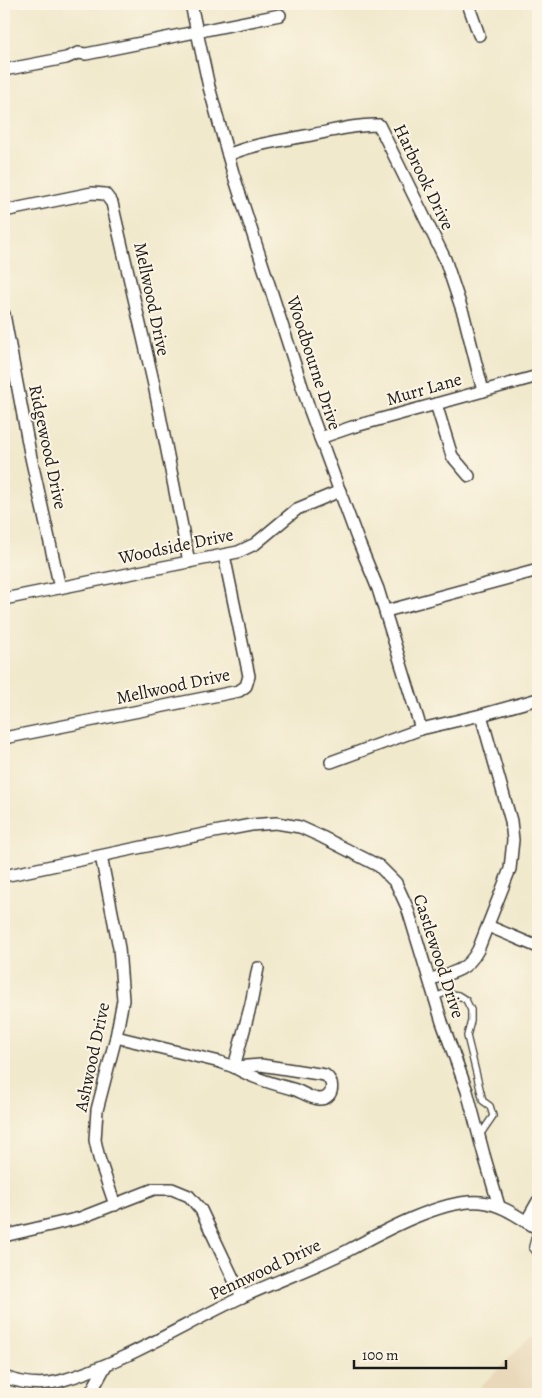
<svg xmlns="http://www.w3.org/2000/svg" width="542" height="1398" viewBox="0 0 542 1398" font-family="Alegreya,serif">
<style>
.built{fill:#e9d9ba}
.lines{fill:none;stroke-linecap:round;stroke-linejoin:round}
.service-casing{stroke:#3c3b36;stroke-width:8}
.minor-casing{stroke:#3c3b36;stroke-width:14}
.service{stroke:#fff;stroke-width:5.5}
.minor{stroke:#fff;stroke-width:11}
.labels{text-anchor:middle;dominant-baseline:central;stroke-width:4;stroke-linejoin:round;paint-order:stroke}
.street-label{font-size:18px;fill:#1c1c1c;stroke:#fcf5e5}
</style>
<rect width="100%" height="100%" fill="#fcf5e5"/>
<filter id="ink" filterUnits="userSpaceOnUse"><feTurbulence type="fractalNoise" baseFrequency=".02" numOctaves="2"/><feDisplacementMap in="SourceGraphic" scale="10" xChannelSelector="R" yChannelSelector="G"/><feConvolveMatrix kernelMatrix="1 2 1 2 8 2 1 2 1" color-interpolation-filters="sRGB"/></filter>
<filter id="wash" filterUnits="userSpaceOnUse"><feTurbulence type="fractalNoise" baseFrequency=".0096" numOctaves="4" result="noise"/><feDisplacementMap in="SourceGraphic" scale="20" xChannelSelector="R" yChannelSelector="G"/><feGaussianBlur stdDeviation="1.12" result="paint"/><feColorMatrix in="noise" values="0 0 0 0 0 0 0 0 0 0 0 0 0 0 0 0 0 1.4 0 .05"/><feComposite in="paint" operator="in"/></filter>
<g filter="url(#wash)">
<rect width="100%" height="100%" fill="#f1e9cc"/>
<!-- built -->
<polygon class="built" points="538,1329 538,1394 473,1394"/>
</g>
<g filter="url(#ink)">
<g class="lines">
<defs>
<g id="service">
<polyline points="435,997 445,993 458,995 466,1000 471,1010 471,1021 467,1036 483,1101 490,1106 493,1116 480,1135"/>
<polyline points="537,1228 532,1247 538,1255"/>
</g>
<g id="minor">
<polyline points="191,4 209,87 233,173 309,408 357,538 378,589 421,729"/>
<polyline points="468,4 479,35"/>
<polyline points="9,69 66,58 78,53 86,54 280,15"/>
<path d="M228,155c25,-11 56,-15 83,-20 22,-4 45,-11 68,-10l66,134 19,57 19,75"/>
<polyline points="4,211 92,193 105,194 112,203 154,385 189,562"/>
<polyline points="4,314 30,453 60,588"/>
<polyline points="436,404 452,456 469,476"/>
<polyline points="320,438 352,427 538,376"/>
<polyline points="4,599 238,552 255,544 297,509 340,491"/>
<polyline points="386,611 538,570"/>
<polyline points="4,738 239,691 246,686 249,676 224,555"/>
<polyline points="331,762 421,729 481,715 538,699"/>
<polyline points="101,856 119,948 123,1000 116,1037 97,1110 95,1140 99,1158 115,1205"/>
<polyline points="4,876 209,833 251,825 276,823 300,827 322,837 379,866 396,883 407,907 442,1022 467,1091 484,1155 499,1206"/>
<polyline points="488,926 538,947"/>
<path d="M430,979c22,-6 36,-7 48,-29l32,-81 3,-29 -2,-19 -30,-106"/>
<polyline points="116,1037 220,1062 234,1067 251,1004 258,968"/>
<path d="M261,1065l64,10c11,8 8,25 -7,24 -7,-1 -15,-6 -22,-9 -21,-6 -42,-11 -62,-23z"/>
<polyline points="526,1222 538,1201"/>
<polyline points="4,1236 80,1218 154,1189 172,1189 189,1196 201,1210 242,1297"/>
<path d="M4,1377c17,6 38,9 56,4 64,-18 122,-56 182,-84 35,-16 71,-29 105,-46 33,-18 96,-53 134,-49 21,2 39,16 57,27"/>
<polyline points="90,1394 106,1365"/>
</g>
</defs>
<!-- service casing -->
<use href="#service" class="service-casing"/>
<!-- minor casing -->
<use href="#minor" class="minor-casing"/>
<!-- service -->
<use href="#service" class="service"/>
<!-- minor -->
<use href="#minor" class="minor"/>
</g>
</g>
<g class="labels">
<!-- street labels -->
<g class="street-label">
<text transform="translate(424 177) rotate(64)">Harbrook Drive</text>
<text transform="translate(152 299) rotate(78)">Mellwood Drive</text>
<text transform="translate(314 363) rotate(72)">Woodbourne Drive</text>
<text transform="translate(424 389) rotate(-16)">Murr Lane</text>
<text transform="translate(48 447) rotate(78)">Ridgewood Drive</text>
<text transform="translate(176 546) rotate(-12)">Woodside Drive</text>
<text transform="translate(173 686) rotate(-12)">Mellwood Drive</text>
<text transform="translate(439 956) rotate(72)">Castlewood Drive</text>
<text transform="translate(92 1057) rotate(-78)">Ashwood Drive</text>
<text transform="translate(265 1269) rotate(-25)">Pennwood Drive</text>
</g>
</g>
<!-- margin -->
<rect width="542" height="1398" fill="none" stroke="#fcf5e5" stroke-width="20"/>
<!-- scale -->
<path d="M354 1360v8h152v-8" fill="none" stroke="#1c1c1c" stroke-width="2.5"/>
<text x="362" y="1360" font-size="15" fill="#1c1c1c" stroke="#fcf5e5" stroke-width="4" paint-order="stroke">100 m</text>
</svg>
